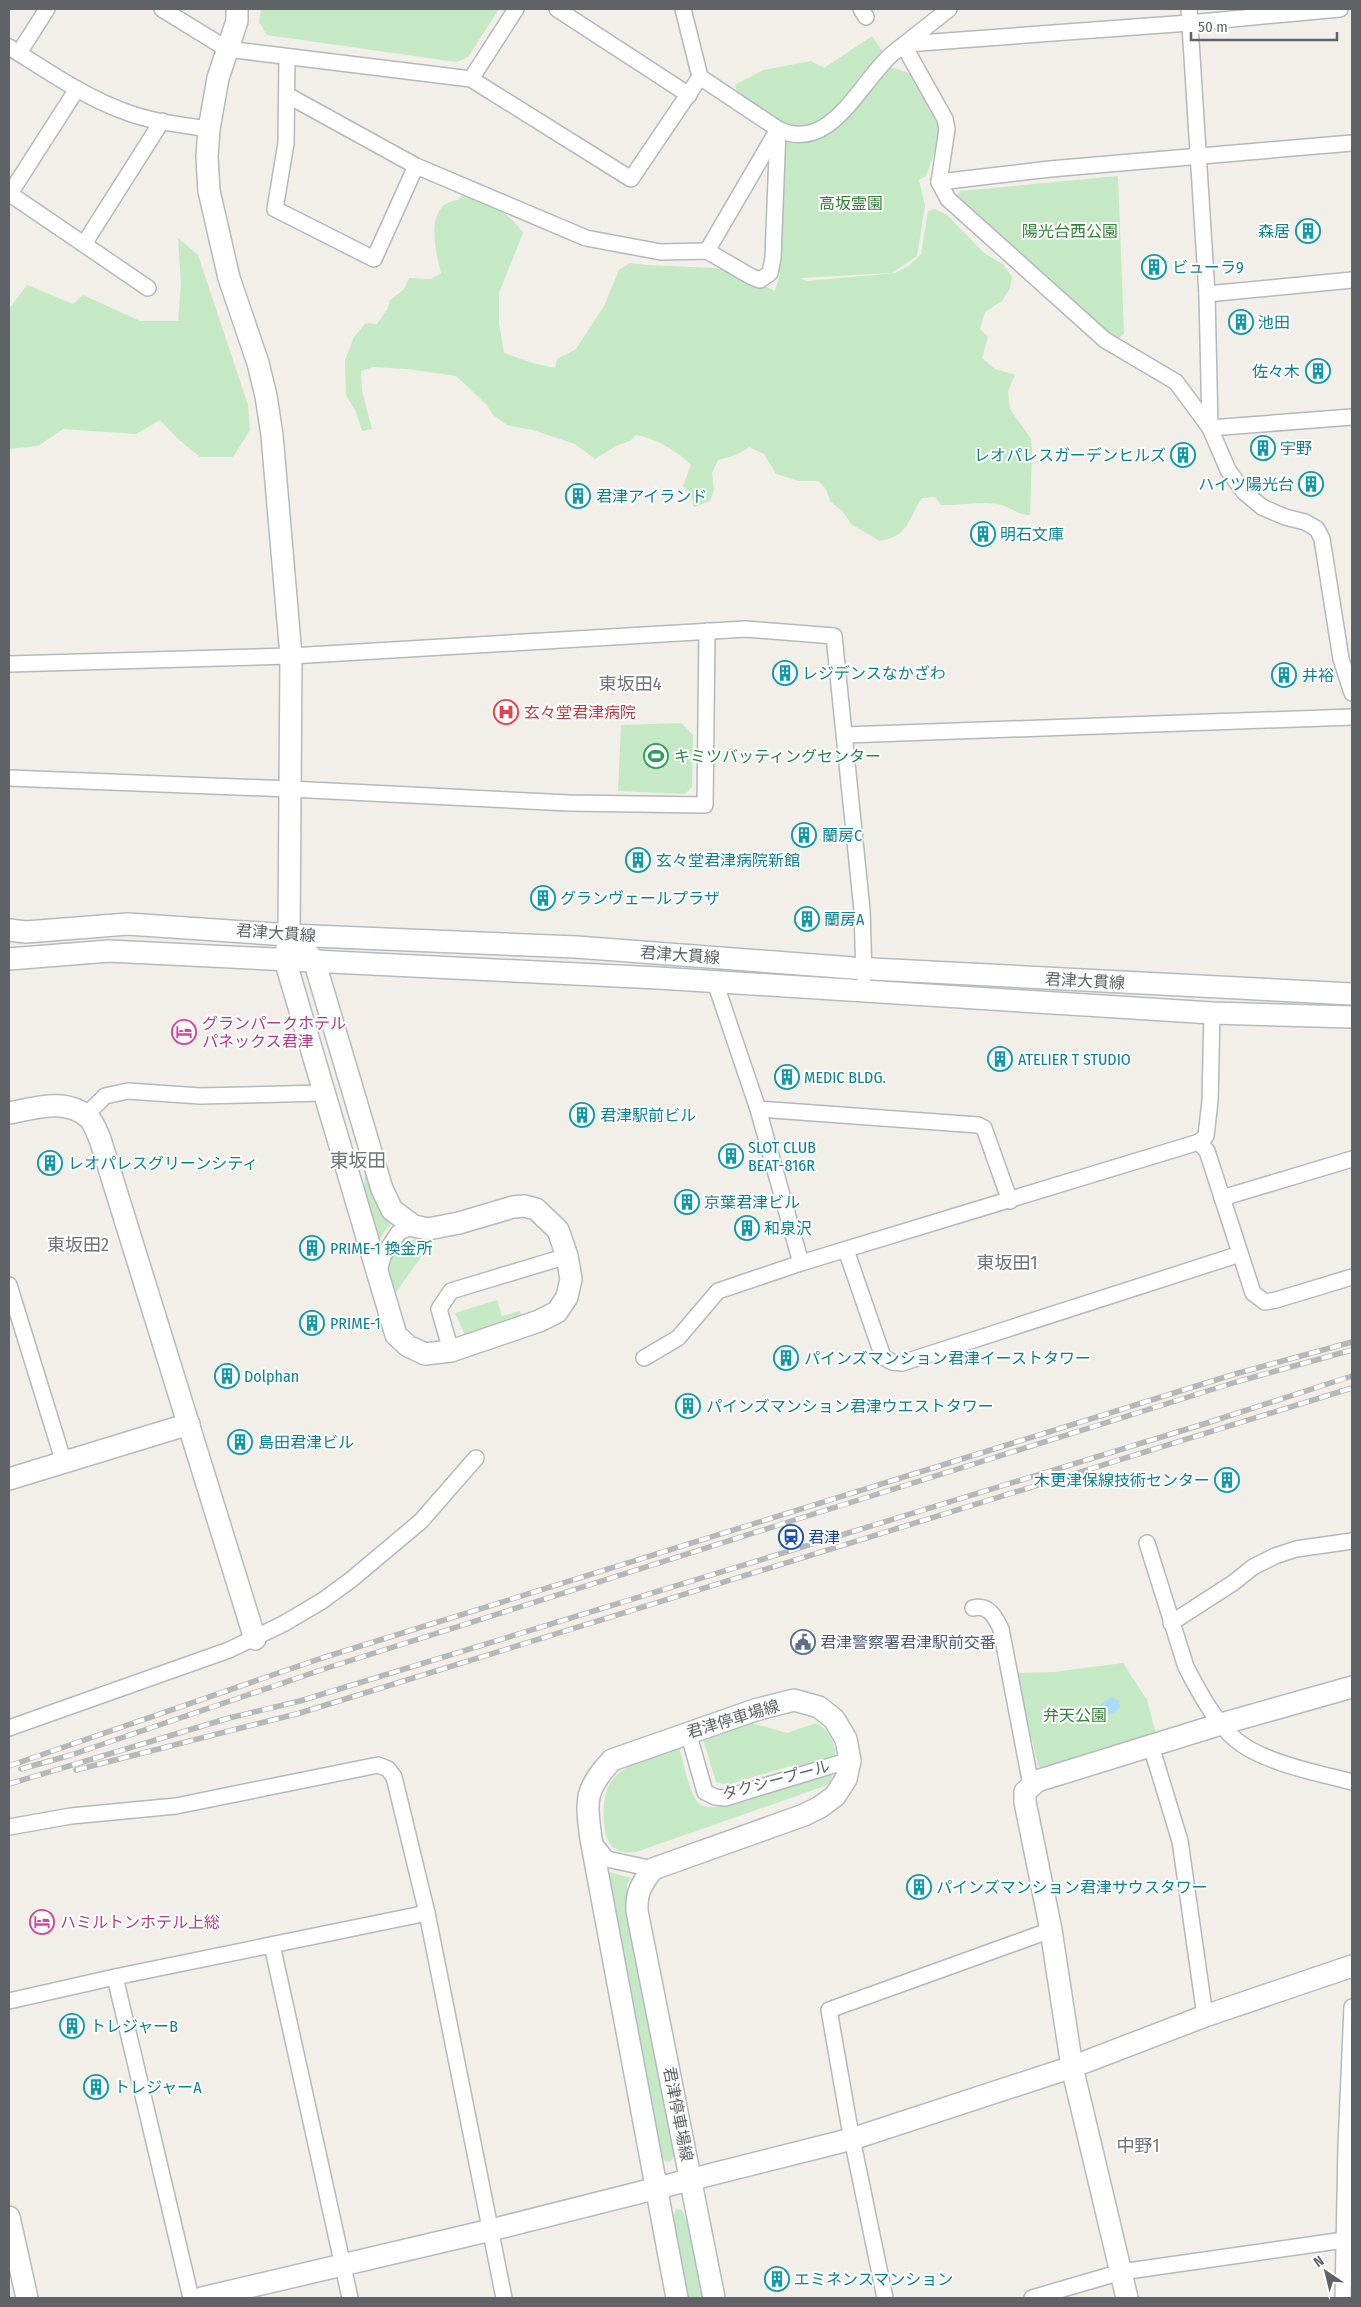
<svg xmlns="http://www.w3.org/2000/svg" width="1361" height="2307" viewBox="0 0 1361 2307" font-family="'Fira Sans Condensed','Noto Sans JP',sans-serif">
<style>
.green{fill:#c5e8c5}
.water{fill:#aadaff}
.lines{fill:none;stroke-linecap:round;stroke-linejoin:round}
.street-casing{stroke:#b5b8bc;stroke-width:18}
.secondary-casing{stroke:#b6babf;stroke-width:24}
.street{stroke:#fff;stroke-width:15}
.secondary{stroke:#fff;stroke-width:21}
.rail-casing{stroke:#b6b7b8;stroke-width:5.5}
.rail{stroke:#fff;stroke-width:4;stroke-dasharray:11;stroke-linecap:butt}
.labels{text-anchor:middle;dominant-baseline:central;stroke-width:4;stroke-linejoin:round;paint-order:stroke}
.park-label{font-size:16px;fill:#348238;stroke:#fff}
.culture-label{font-size:16px;fill:#0d838f;stroke:#fff;text-anchor:start}
.health-label{font-size:16px;fill:#be3a42;stroke:#fff;text-anchor:start}
.leisure-label{font-size:16px;fill:#27864d;stroke:#fff;text-anchor:start}
.street-label{font-size:16px;fill:#5f6368;stroke:#fff}
.hotel-label{font-size:16px;fill:#b23c85;stroke:#fff;text-anchor:start}
.transit-label{font-size:16px;fill:#164399;stroke:#fff;text-anchor:start}
.service-label{font-size:16px;fill:#4e5e75;stroke:#fff;text-anchor:start}
.neighbourhood-label{font-size:18px;fill:#70757a;stroke:#fff}
.quarter-label{font-size:19px;fill:#70757a;stroke:#fff}
</style>
<rect width="100%" height="100%" fill="#f1efe8"/>
<!-- green -->
<g class="green">
<polygon points="261,9 499,9 468,57 457,62 267,35 259,22"/>
<polygon points="872,36 885,55 820,127 793,129 771,117 736,89 735,85 763,70 811,61 824,68"/>
<path d="M890,67l19,6 31,56 -1,11 -13,36 -7,4 6,26 -8,50 -25,17 -92,5 7,3 88,-8 15,-8 11,-11 7,-43 7,-2 12,6 37,38 19,11 9,13 -2,11 -8,13 -17,11 -5,17 8,8 -6,21 13,11 20,6 -7,16 2,18 21,30 1,12 -2,64c-13,0 -20,-9 -33,-11 -18,-3 -38,2 -56,1l-6,-8 -13,1c-15,22 -12,37 -42,43l-29,-17 -8,-12 -13,-11 -4,-12 -8,-8h-19l-23,-7 -12,-20 -15,-7 -13,8 -18,5 -6,13 2,17 -4,11 -16,6 -3,-11 -8,-10 8,-21c-13,-14 -36,-27 -55,-30l-6,6 -12,4 -23,14 -20,-15 -42,-14 -26,-5 -14,-10 -6,-10 -31,-29 -48,-7 -35,-2 -12,4 1,20 10,38 -10,2 -6,-19 -10,-17 -1,-35 9,-23 12,-14 11,1 11,-16 2,-8 14,-11 5,-11 22,1 10,-6c-6,-23 -17,-70 17,-73l4,-5c25,6 47,17 61,38l-24,60v30l5,30 29,10 22,5 2,-9 19,-10 28,-43 15,-36 11,-7 15,2 68,3 21,4 41,19 5,-17 -2,-4 6,-128 24,-4z"/>
<polygon points="1118,176 1124,334 1117,340 957,198 960,191"/>
<polygon points="178,238 198,255 248,405 250,430 233,457 200,457 178,439 160,420 136,434 63,429 38,446 9,449 9,309 27,285 73,304 83,295 140,321 178,321 181,284"/>
<polygon points="681,723 693,735 692,787 685,794 618,791 621,725"/>
<polygon points="365,1172 382,1215 391,1225 385,1230 375,1248 364,1189"/>
<path d="M419,1238l14,2 -41,58c-2,-6 -5,-13 -6,-19 -2,-20 15,-37 33,-41z"/>
<polygon points="497,1300 502,1316 520,1311 522,1317 465,1335 455,1313"/>
<polygon points="1123,1663 1147,1700 1156,1734 1046,1772 1038,1765 1016,1673 1054,1672"/>
<path d="M752,1723l35,10 29,-10c14,7 20,22 20,38l-33,10 -13,-5 -63,19 -11,-3 -13,-43z"/>
<path d="M679,1747c4,12 10,48 20,56 6,5 12,4 19,4l116,-36 -4,12 -8,4 -186,65c-8,1 -19,1 -25,-7 -10,-13 -10,-50 0,-63 16,-21 45,-28 68,-35z"/>
<polygon points="609,1872 631,1878 627,1884 627,1911 673,2144 675,2155 670,2162 665,2161 662,2157 645,2080"/>
<polygon points="676,2209 682,2210 689,2228 703,2298 688,2298 673,2219"/>
</g>
<!-- water -->
<polygon class="water" points="1111,1697 1119,1701 1120,1708 1111,1714 1104,1716 1100,1712 1100,1705"/>
<g class="lines">
<defs>
<g id="street">
<polyline points="162,9 227,49 471,79 631,179 700,77"/>
<polyline points="557,9 689,95"/>
<path d="M683,9l17,68 78,52c52,26 82,-47 114,-75 19,-15 38,-30 57,-45"/>
<polyline points="861,9 866,17"/>
<polyline points="1189,9 1207,294 1210,428"/>
<polyline points="1340,9 1189,23 906,44 908,53 945,119 947,129 939,182 948,199 1105,340 1176,382 1210,428 1228,470 1244,492 1262,507 1285,517 1305,522 1317,529 1322,539 1341,659 1352,693"/>
<path d="M9,47c37,23 75,50 117,65 26,10 56,13 83,17"/>
<polyline points="19,53 47,9"/>
<polyline points="287,57 286,143 275,209 374,259 416,166"/>
<polyline points="471,79 516,9"/>
<polyline points="287,95 416,166 586,238 661,252 707,251 752,277 760,280 770,273 773,258 778,129"/>
<polyline points="939,182 1050,169 1352,143"/>
<polyline points="10,194 148,288"/>
<polyline points="9,195 77,89"/>
<polyline points="84,244 162,121"/>
<polyline points="707,251 777,131"/>
<polyline points="1207,294 1352,280"/>
<polyline points="1210,428 1352,417"/>
<polyline points="9,664 291,656 746,629 834,636 862,910 864,976"/>
<polyline points="845,735 1352,717"/>
<polyline points="9,778 290,789 569,803 705,805 707,631"/>
<polyline points="715,982 758,1109 801,1263 1199,1142 1206,1136 1210,1101 1212,1013"/>
<polyline points="758,1109 978,1125 984,1128 1010,1201"/>
<polyline points="86,1115 105,1096 128,1091 200,1096 323,1093"/>
<polyline points="1199,1142 1207,1151 1253,1293 1265,1302 1276,1300 1352,1277"/>
<polyline points="1222,1198 1352,1159"/>
<polyline points="846,1250 883,1357 892,1362 902,1363 1240,1254"/>
<polyline points="378,1275 383,1256 399,1232 414,1226"/>
<polyline points="9,1285 64,1463"/>
<polyline points="451,1351 439,1309 451,1291 567,1256"/>
<polyline points="644,1358 678,1338 718,1291 801,1263"/>
<path d="M1147,1543l39,124c13,25 29,55 50,73 28,23 82,33 116,42"/>
<path d="M973,1608c16,-4 22,9 28,21l30,156"/>
<polyline points="1171,1623 1233,1583 1253,1567 1275,1556 1296,1549 1352,1541"/>
<polyline points="9,1728 229,1650 283,1624 322,1601 352,1579 421,1521 476,1458"/>
<polyline points="688,1732 705,1792 715,1797 725,1798 850,1760"/>
<polyline points="1151,1746 1180,1841 1205,2016"/>
<polyline points="9,1827 71,1816 176,1806 378,1765 388,1769 394,1777 427,1913 504,2298"/>
<polyline points="593,1842 607,1859 653,1869"/>
<polyline points="272,1945 350,2298"/>
<polyline points="115,1977 191,2298"/>
<polyline points="9,2001 115,1977 427,1913"/>
<polyline points="885,2298 849,2124 829,2010 1051,1930"/>
<polyline points="1032,2298 1121,2272 1344,2240"/>
<polyline points="1343,2298 1346,2147 1352,2007"/>
</g>
<g id="secondary">
<polyline points="237,9 237,21 218,78 209,129 207,157 209,191 229,278 258,363 266,396 272,435 291,656 289,935 285,960 396,1335 408,1346 425,1354 451,1351 539,1321 557,1312 567,1297 571,1279 567,1256 558,1230 536,1209 524,1206 513,1207 459,1223 428,1229 414,1226 392,1210 382,1189 314,960 289,935"/>
<polyline points="9,930 26,932 128,924 289,935 576,947 853,968 1352,994"/>
<polyline points="9,959 109,951 658,978 1212,1013 1352,1017"/>
<path d="M9,1113c26,-5 58,-16 80,5 5,5 8,15 11,21l155,500"/>
<polyline points="9,1479 189,1424"/>
<polyline points="9,2217 27,2298"/>
<polyline points="202,2298 491,2230 852,2139 1072,2067 1205,2016 1352,1966"/>
<path d="M677,2298l-86,-459c-5,-39 -7,-49 21,-79l143,-50 39,-10 25,7 15,12 12,20 4,22 -4,18 -11,17 -15,11 -16,8 -151,54c-11,14 -17,23 -16,42l77,387"/>
<polyline points="1127,2298 1072,2067 1051,1930 1025,1802 1025,1792 1037,1781 1221,1724 1352,1687"/>
</g>
</defs>
<!-- street casing -->
<use href="#street" class="street-casing"/>
<!-- secondary casing -->
<use href="#secondary" class="secondary-casing"/>
<!-- street -->
<use href="#street" class="street"/>
<!-- secondary -->
<use href="#secondary" class="secondary"/>
<defs>
<g id="rail">
<polyline points="9,1766 322,1658 1235,1374 1352,1342"/>
<polyline points="21,1769 71,1755 327,1668 785,1523 1236,1382 1352,1350"/>
<polyline points="76,1770 300,1713 1352,1388"/>
<polyline points="9,1784 229,1718 300,1701 1207,1423 1352,1376"/>
</g>
</defs>
<!-- rail casing -->
<use href="#rail" class="rail-casing"/>
<!-- rail -->
<use href="#rail" class="rail"/>
</g>
<!-- icons -->
<defs>
<symbol id="building-ring" viewBox="-11 -11 22 22"><circle r="9.5" fill="#fff" stroke="#0f9aa8" stroke-width="1.5"/><path d="M-4-6H4V6H1V3H-1V6H-4ZM-2.5-4.3h1.7v1.8h-1.7ZM.8-4.3h1.7v1.8H.8ZM-2.5-1h1.7V.8h-1.7ZM.8-1h1.7V.8H.8Z" fill="#0f9aa8"/></symbol>
<symbol id="hospital-ring" viewBox="-11 -11 22 22"><circle r="9.5" fill="#fff" stroke="#e0444e" stroke-width="1.5"/><path d="M-5-5h3v3.5h4V-5h3V5h-3V1.5h-4V5h-3Z" fill="#e0444e"/></symbol>
<symbol id="stadium-ring" viewBox="-11 -11 22 22"><circle r="9.5" fill="#fff" stroke="#2e9e5b" stroke-width="1.5"/><path d="M0-5a6.5 5 0 1 0 0 10a6.5 5 0 1 0 0-10ZM-3.5-1.8h7v3.6h-7Z" fill="#2e9e5b"/></symbol>
<symbol id="hotel-ring" viewBox="-11 -11 22 22"><circle r="9.5" fill="#fff" stroke="#d1479c" stroke-width="1.5"/><path d="M-6-4.5h1.5V1H6V5H4.5V3h-9V5H-6ZM-4 0a1.8 1.8 0 1 1 3.6 0ZM.5 0V-2.5h3Q6-2.5 6 0Z" fill="#d1479c"/></symbol>
<symbol id="station-ring" viewBox="-11 -11 22 22"><circle r="9.5" fill="#fff" stroke="#1a4fb4" stroke-width="1.5"/><path d="M-3-6H3Q5-6 5-4V2Q5 4 3 4L4.5 6H3L1.5 4h-3L-3 6H-4.5L-3 4Q-5 4-5 2V-4Q-5-6-3-6ZM-3.5-4v3h7v-3ZM-3.5 1v1.5H-2V1ZM2 1v1.5H3.5V1Z" fill="#1a4fb4"/></symbol>
<symbol id="civic-ring" viewBox="-11 -11 22 22"><circle r="9.5" fill="#fff" stroke="#5c6f8a" stroke-width="1.5"/><path d="M-.6-6.5H3V-4.5H.6V-3L4-1V1h2V6H-6V1h2V-1L-.6-3ZM-1.2 2.5V6h2.4V2.5Z" fill="#5c6f8a"/></symbol>
</defs>
<g fill-rule="evenodd">
<use href="#building-ring" x="1294" y="217" width="28" height="28"/>
<use href="#building-ring" x="1140" y="253" width="28" height="28"/>
<use href="#building-ring" x="1227" y="308" width="28" height="28"/>
<use href="#building-ring" x="1304" y="357" width="28" height="28"/>
<use href="#building-ring" x="1249" y="434" width="28" height="28"/>
<use href="#building-ring" x="1169" y="441" width="28" height="28"/>
<use href="#building-ring" x="1297" y="470" width="28" height="28"/>
<use href="#building-ring" x="564" y="482" width="28" height="28"/>
<use href="#building-ring" x="969" y="520" width="28" height="28"/>
<use href="#building-ring" x="771" y="659" width="28" height="28"/>
<use href="#building-ring" x="1270" y="661" width="28" height="28"/>
<use href="#hospital-ring" x="492" y="698" width="28" height="28"/>
<use href="#stadium-ring" x="642" y="742" width="28" height="28"/>
<use href="#building-ring" x="790" y="821" width="28" height="28"/>
<use href="#building-ring" x="624" y="846" width="28" height="28"/>
<use href="#building-ring" x="529" y="884" width="28" height="28"/>
<use href="#building-ring" x="793" y="905" width="28" height="28"/>
<use href="#hotel-ring" x="170" y="1018" width="28" height="28"/>
<use href="#building-ring" x="986" y="1045" width="28" height="28"/>
<use href="#building-ring" x="773" y="1063" width="28" height="28"/>
<use href="#building-ring" x="568" y="1101" width="28" height="28"/>
<use href="#building-ring" x="717" y="1142" width="28" height="28"/>
<use href="#building-ring" x="36" y="1149" width="28" height="28"/>
<use href="#building-ring" x="673" y="1188" width="28" height="28"/>
<use href="#building-ring" x="733" y="1214" width="28" height="28"/>
<use href="#building-ring" x="298" y="1234" width="28" height="28"/>
<use href="#building-ring" x="298" y="1309" width="28" height="28"/>
<use href="#building-ring" x="772" y="1344" width="28" height="28"/>
<use href="#building-ring" x="213" y="1362" width="28" height="28"/>
<use href="#building-ring" x="674" y="1392" width="28" height="28"/>
<use href="#building-ring" x="226" y="1428" width="28" height="28"/>
<use href="#building-ring" x="1213" y="1466" width="28" height="28"/>
<use href="#station-ring" x="777" y="1523" width="28" height="28"/>
<use href="#civic-ring" x="789" y="1628" width="28" height="28"/>
<use href="#building-ring" x="905" y="1873" width="28" height="28"/>
<use href="#hotel-ring" x="28" y="1908" width="28" height="28"/>
<use href="#building-ring" x="58" y="2012" width="28" height="28"/>
<use href="#building-ring" x="82" y="2073" width="28" height="28"/>
<use href="#building-ring" x="763" y="2265" width="28" height="28"/>
</g>
<g class="labels">
<!-- park labels -->
<g class="park-label">
<text x="851" y="203">高坂霊園</text>
<text x="1070" y="231">陽光台西公園</text>
<text x="1075" y="1715">弁天公園</text>
</g>
<!-- culture labels -->
<g class="culture-label">
<text x="1290" y="231" text-anchor="end">森居</text>
<text x="1172" y="267">ビューラ9</text>
<text x="1258" y="322">池田</text>
<text x="1300" y="371" text-anchor="end">佐々木</text>
<text x="1280" y="448">宇野</text>
<text x="1166" y="455" text-anchor="end">レオパレスガーデンヒルズ</text>
<text x="1294" y="484" text-anchor="end">ハイツ陽光台</text>
<text x="596" y="496">君津アイランド</text>
<text x="1000" y="534">明石文庫</text>
<text x="802" y="673">レジデンスなかざわ</text>
<text x="1302" y="675">井裕</text>
<text x="822" y="835">蘭房C</text>
<text x="656" y="860">玄々堂君津病院新館</text>
<text x="560" y="898">グランヴェールプラザ</text>
<text x="824" y="919">蘭房A</text>
<text x="1018" y="1059">ATELIER T STUDIO</text>
<text x="804" y="1077">MEDIC BLDG.</text>
<text x="600" y="1115">君津駅前ビル</text>
<text x="748" y="1147">SLOT CLUB<tspan x="748" dy="18">BEAT-816R</tspan></text>
<text x="68" y="1163">レオパレスグリーンシティ</text>
<text x="704" y="1202">京葉君津ビル</text>
<text x="764" y="1228">和泉沢</text>
<text x="330" y="1248">PRIME-1 換金所</text>
<text x="330" y="1323">PRIME-1</text>
<text x="804" y="1358">パインズマンション君津イーストタワー</text>
<text x="244" y="1376">Dolphan</text>
<text x="706" y="1406">パインズマンション君津ウエストタワー</text>
<text x="258" y="1442">島田君津ビル</text>
<text x="1210" y="1480" text-anchor="end">木更津保線技術センター</text>
<text x="936" y="1887">パインズマンション君津サウスタワー</text>
<text x="90" y="2026">トレジャーB</text>
<text x="114" y="2087">トレジャーA</text>
<text x="794" y="2279">エミネンスマンション</text>
</g>
<!-- health labels -->
<g class="health-label">
<text x="524" y="712">玄々堂君津病院</text>
</g>
<!-- leisure labels -->
<g class="leisure-label">
<text x="674" y="756">キミツバッティングセンター</text>
</g>
<!-- street labels -->
<g class="street-label">
<text transform="translate(276 933) rotate(4)">君津大貫線</text>
<text transform="translate(680 955) rotate(4)">君津大貫線</text>
<text transform="translate(1085 981) rotate(3)">君津大貫線</text>
<text transform="translate(733 1719) rotate(-17)">君津停車場線</text>
<text transform="translate(776 1780) rotate(-15)">タクシープール</text>
<text transform="translate(678 2114) rotate(79)">君津停車場線</text>
</g>
<!-- hotel labels -->
<g class="hotel-label">
<text x="202" y="1023">グランパークホテル<tspan x="202" dy="18">パネックス君津</tspan></text>
<text x="60" y="1922">ハミルトンホテル上総</text>
</g>
<!-- transit labels -->
<g class="transit-label">
<text x="808" y="1537">君津</text>
</g>
<!-- service labels -->
<g class="service-label">
<text x="820" y="1642">君津警察署君津駅前交番</text>
</g>
<!-- neighbourhood labels -->
<g class="neighbourhood-label">
<text x="630" y="684">東坂田4</text>
<text x="78" y="1245">東坂田2</text>
<text x="1007" y="1263">東坂田1</text>
<text x="1138" y="2146">中野1</text>
</g>
<!-- quarter labels -->
<g class="quarter-label">
<text x="358" y="1160">東坂田</text>
</g>
</g>
<!-- border -->
<rect width="1361" height="2307" fill="none" stroke="#5f6368" stroke-width="20"/>
<!-- north arrow -->
<g transform="translate(1326 2272) rotate(325)" stroke="#ffffff" stroke-width="4" paint-order="stroke">
<path d="M0-4L9 19L0 12L-9 19Z" fill="#5f6368"/>
<text y="-8" font-size="14" font-weight="bold" text-anchor="middle" fill="#5f6368">N</text>
</g>
<!-- scale -->
<path d="M1191 32v8h146v-8" fill="none" stroke="#5f6368" stroke-width="2.5"/>
<text x="1198" y="32" font-size="15" fill="#5f6368" stroke="#ffffff" stroke-width="4" paint-order="stroke">50 m</text>
</svg>
